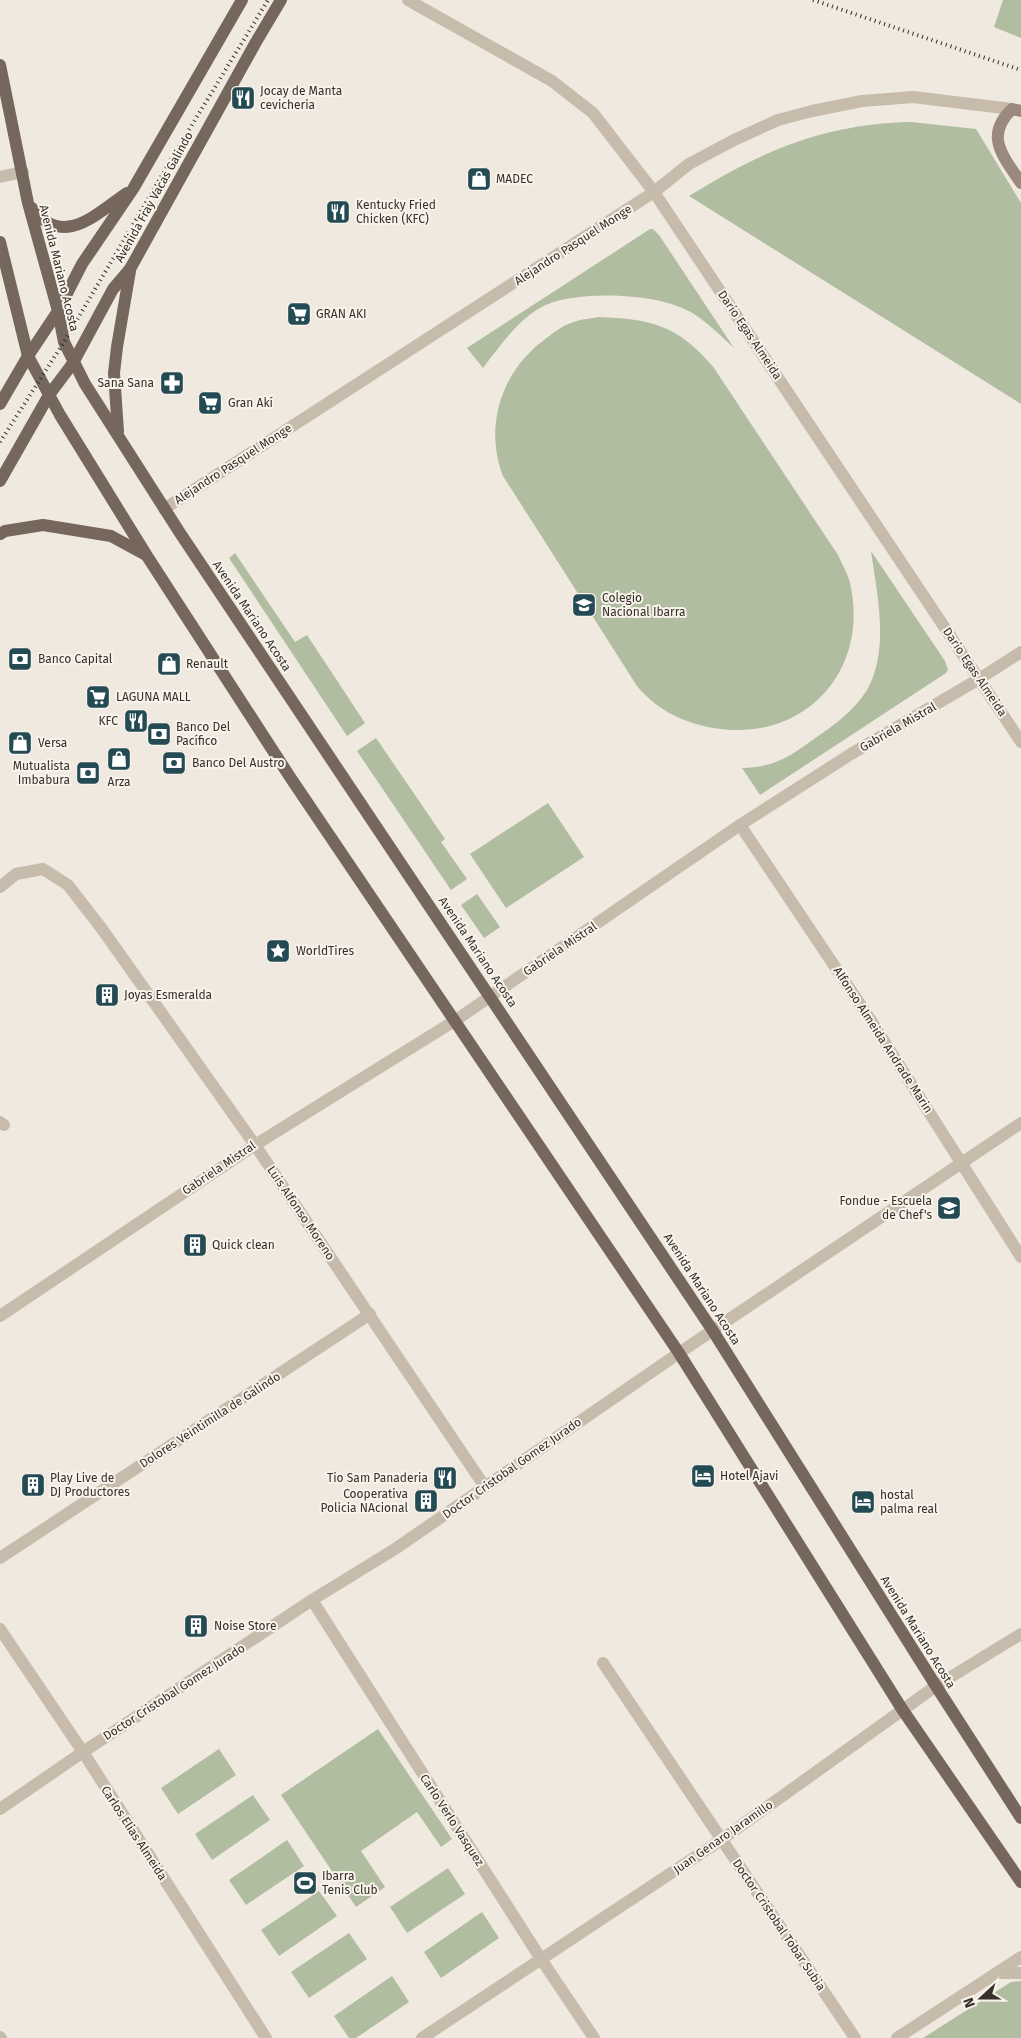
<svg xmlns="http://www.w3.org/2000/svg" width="1021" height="2038" viewBox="0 0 1021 2038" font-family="'Fira Sans',sans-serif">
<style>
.green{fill:#b1bda0}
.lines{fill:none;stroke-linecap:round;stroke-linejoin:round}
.street{stroke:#c7bbac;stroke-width:12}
.secondary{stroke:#9a8a7d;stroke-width:12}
.primary{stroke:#76675d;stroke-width:12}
.rail{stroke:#362f2a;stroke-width:4;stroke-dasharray:1 4;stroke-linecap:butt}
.labels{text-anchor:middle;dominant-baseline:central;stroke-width:4;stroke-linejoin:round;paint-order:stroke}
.poi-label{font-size:12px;fill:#362f2a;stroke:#f8f3eb;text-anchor:start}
.street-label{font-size:12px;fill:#362f2a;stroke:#f8f3eb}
</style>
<rect width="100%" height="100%" fill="#f0e9df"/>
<!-- green -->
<g class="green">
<polygon points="1003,0 1021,0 1021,38 994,27"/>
<path d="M911,122l65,7 45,74v201l-332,-208c73,-45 134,-72 222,-74z"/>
<path d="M650,229h3l6,6 75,113c-13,-12 -26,-25 -40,-34 -32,-21 -111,-24 -146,-10 -27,11 -48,42 -65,64l-16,-20z"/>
<path d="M598,317c54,2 80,8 116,51l124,187c4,9 10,19 12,28 21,92 -51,163 -142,144 -28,-6 -52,-18 -71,-41l-134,-210c-20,-52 0,-108 45,-139 8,-6 14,-11 23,-14 9,-4 18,-4 27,-6z"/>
<path d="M871,551l74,110 3,9 -2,3 -186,122 -18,-27c33,-1 47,-11 72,-29 20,-14 40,-28 53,-49 23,-41 10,-96 4,-139z"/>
<polygon points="235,553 295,642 307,635 365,723 347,736 229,558"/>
<polygon points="376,738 445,839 441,842 467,879 451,890 357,751"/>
<polygon points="548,803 584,857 506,908 470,854"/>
<polygon points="477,894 500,927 484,938 461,905"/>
<polygon points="378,1729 452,1839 441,1847 417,1812 361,1851 385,1887 356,1907 281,1795"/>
<polygon points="219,1749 236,1775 178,1814 161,1788"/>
<polygon points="253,1795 270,1820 212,1860 195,1834"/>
<polygon points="287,1840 304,1866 246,1905 229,1880"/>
<polygon points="448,1868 465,1894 407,1933 390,1907"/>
<polygon points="319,1891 337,1916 279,1956 261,1930"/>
<polygon points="482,1912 499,1938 441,1978 424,1952"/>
<polygon points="349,1933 367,1959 309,1998 291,1972"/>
<polygon points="392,1976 409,2002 356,2038 349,2038 334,2016"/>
<polygon points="1021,1981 1021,2038 923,2038 1011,1982"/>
</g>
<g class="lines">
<!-- street -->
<g class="street">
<polyline points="408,0 552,81 593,113 654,192 1021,742"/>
<polyline points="0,177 23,172"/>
<polyline points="164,509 654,192 689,164 734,140 778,120 812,111 862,101 913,97 1012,109"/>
<polyline points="740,825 868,1016 1021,1257"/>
<polyline points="0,887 16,874 43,869 68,885 102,929 255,1145 485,1487"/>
<polyline points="0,1122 4,1125"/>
<polyline points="0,1316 255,1145 456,1020 740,825 851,754 979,679 1021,652"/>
<polyline points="0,1558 370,1314"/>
<polyline points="312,1600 541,1959 594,2038"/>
<polyline points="0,1629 83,1752 266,2038"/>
<polyline points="603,1663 855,2038"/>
<polyline points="0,1809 83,1752 312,1600 395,1549 679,1353 1021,1123"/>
<polyline points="997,1973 1021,1973"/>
<polyline points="0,2037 1,2038"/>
<polyline points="422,2038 721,1840 936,1686 1021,1634"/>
<polyline points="897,2038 1021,1957"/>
</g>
<!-- secondary -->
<path class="secondary" d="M1021,111l-9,-2c-28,27 -9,47 9,74"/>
<!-- primary -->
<g class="primary">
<polyline points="0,65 28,203 58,311 64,342 85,384 180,533 713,1331 936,1686 1021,1818"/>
<path d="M32,208c31,41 64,6 95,-15"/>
<polyline points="0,242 28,356 60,415 147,556 290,777 679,1353 902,1709 1021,1882"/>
<polyline points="0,404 28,356 58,311 82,264 133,189 242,0"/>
<polyline points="118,432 114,373 117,347 130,271"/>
<polyline points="0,481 49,395 73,363 113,289 130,269 256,42 281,0"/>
<polyline points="0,534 5,531 43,525 111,536 146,555"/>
</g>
<!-- rail -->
<g class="rail">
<polyline points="813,0 1021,70"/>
<polyline points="0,442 64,342 181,143 268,0"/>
</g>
</g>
<!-- icons -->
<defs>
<symbol id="restaurant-square" viewBox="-11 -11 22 22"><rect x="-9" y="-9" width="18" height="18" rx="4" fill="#244b53" stroke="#f8f3eb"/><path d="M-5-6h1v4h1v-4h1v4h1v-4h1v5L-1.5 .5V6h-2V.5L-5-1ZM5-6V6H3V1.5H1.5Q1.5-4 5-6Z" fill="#fff"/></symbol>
<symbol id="shop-square" viewBox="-11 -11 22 22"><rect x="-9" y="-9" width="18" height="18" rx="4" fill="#244b53" stroke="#f8f3eb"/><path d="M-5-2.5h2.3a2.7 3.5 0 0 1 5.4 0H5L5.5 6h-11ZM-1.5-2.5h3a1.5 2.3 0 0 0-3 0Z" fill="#fff"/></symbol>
<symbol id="supermarket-square" viewBox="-11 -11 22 22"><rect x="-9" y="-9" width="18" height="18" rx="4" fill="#244b53" stroke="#f8f3eb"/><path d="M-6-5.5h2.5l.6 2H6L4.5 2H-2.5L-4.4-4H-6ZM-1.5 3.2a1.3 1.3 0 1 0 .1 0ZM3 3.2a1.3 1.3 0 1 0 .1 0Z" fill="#fff"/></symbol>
<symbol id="pharmacy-square" viewBox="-11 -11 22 22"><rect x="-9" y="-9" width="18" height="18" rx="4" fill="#244b53" stroke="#f8f3eb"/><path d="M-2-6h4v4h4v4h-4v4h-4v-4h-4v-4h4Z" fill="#fff"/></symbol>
<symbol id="school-square" viewBox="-11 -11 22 22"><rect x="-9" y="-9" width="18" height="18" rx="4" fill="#244b53" stroke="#f8f3eb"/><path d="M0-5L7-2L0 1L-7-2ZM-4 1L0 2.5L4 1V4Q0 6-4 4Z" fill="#fff"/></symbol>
<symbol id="bank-square" viewBox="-11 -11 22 22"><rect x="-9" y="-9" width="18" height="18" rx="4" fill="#244b53" stroke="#f8f3eb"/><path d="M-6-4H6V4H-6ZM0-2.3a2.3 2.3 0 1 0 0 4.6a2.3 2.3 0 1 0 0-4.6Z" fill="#fff"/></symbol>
<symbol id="sight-square" viewBox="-11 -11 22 22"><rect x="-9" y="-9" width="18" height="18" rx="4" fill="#244b53" stroke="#f8f3eb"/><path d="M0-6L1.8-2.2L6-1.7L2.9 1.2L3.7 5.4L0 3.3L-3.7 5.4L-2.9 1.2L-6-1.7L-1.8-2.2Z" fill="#fff"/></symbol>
<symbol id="building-square" viewBox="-11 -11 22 22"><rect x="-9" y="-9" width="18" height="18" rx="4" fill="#244b53" stroke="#f8f3eb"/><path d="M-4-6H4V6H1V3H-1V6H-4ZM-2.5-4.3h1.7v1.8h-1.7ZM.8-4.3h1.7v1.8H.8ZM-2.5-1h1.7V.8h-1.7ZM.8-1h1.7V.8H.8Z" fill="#fff"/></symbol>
<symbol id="hotel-square" viewBox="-11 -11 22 22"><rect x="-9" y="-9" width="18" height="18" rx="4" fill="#244b53" stroke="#f8f3eb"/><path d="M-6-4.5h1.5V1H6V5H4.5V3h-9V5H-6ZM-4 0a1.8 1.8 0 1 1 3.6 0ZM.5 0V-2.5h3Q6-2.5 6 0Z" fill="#fff"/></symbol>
<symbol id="stadium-square" viewBox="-11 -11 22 22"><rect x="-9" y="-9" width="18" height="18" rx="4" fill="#244b53" stroke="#f8f3eb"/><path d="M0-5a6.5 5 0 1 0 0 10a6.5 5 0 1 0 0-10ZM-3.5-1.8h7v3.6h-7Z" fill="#fff"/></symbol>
</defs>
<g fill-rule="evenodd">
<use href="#restaurant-square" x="229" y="84" width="28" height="28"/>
<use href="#shop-square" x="465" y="165" width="28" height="28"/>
<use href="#restaurant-square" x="324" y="198" width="28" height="28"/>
<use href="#supermarket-square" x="285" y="300" width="28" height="28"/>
<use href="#pharmacy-square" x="158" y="369" width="28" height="28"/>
<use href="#supermarket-square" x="196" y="389" width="28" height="28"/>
<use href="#school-square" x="570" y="591" width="28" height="28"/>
<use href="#bank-square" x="6" y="645" width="28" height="28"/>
<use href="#shop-square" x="155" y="650" width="28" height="28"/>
<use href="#supermarket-square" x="84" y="683" width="28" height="28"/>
<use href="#restaurant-square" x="122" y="707" width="28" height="28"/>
<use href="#bank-square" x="145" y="720" width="28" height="28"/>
<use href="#shop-square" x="6" y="729" width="28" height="28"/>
<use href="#shop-square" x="105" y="745" width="28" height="28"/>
<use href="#bank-square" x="160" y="749" width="28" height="28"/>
<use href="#bank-square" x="74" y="759" width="28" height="28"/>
<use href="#sight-square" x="264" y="937" width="28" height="28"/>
<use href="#building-square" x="93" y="981" width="28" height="28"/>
<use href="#school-square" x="935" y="1194" width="28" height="28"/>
<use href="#building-square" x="181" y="1231" width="28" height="28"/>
<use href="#hotel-square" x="689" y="1462" width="28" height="28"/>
<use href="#restaurant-square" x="431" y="1464" width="28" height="28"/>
<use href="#building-square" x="19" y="1471" width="28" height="28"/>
<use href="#building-square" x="412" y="1487" width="28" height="28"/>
<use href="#hotel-square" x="849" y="1488" width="28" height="28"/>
<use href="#building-square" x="182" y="1612" width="28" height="28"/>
<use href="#stadium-square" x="291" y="1869" width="28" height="28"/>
</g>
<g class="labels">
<!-- poi labels -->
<g class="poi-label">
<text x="260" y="91">Jocay de Manta<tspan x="260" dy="14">cevicheria</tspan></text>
<text x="496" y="179">MADEC</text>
<text x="356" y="205">Kentucky Fried<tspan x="356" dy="14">Chicken (KFC)</tspan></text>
<text x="316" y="314">GRAN AKI</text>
<text x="154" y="383" text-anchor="end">Sana Sana</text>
<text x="228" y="403">Gran Akí</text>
<text x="602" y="598">Colegio<tspan x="602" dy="14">Nacional Ibarra</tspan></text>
<text x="38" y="659">Banco Capital</text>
<text x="186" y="664">Renault</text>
<text x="116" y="697">LAGUNA MALL</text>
<text x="118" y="721" text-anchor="end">KFC</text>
<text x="176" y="727">Banco Del<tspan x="176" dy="14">Pacífico</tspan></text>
<text x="38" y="743">Versa</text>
<text x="192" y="763">Banco Del Austro</text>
<text x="70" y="766" text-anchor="end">Mutualista<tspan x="70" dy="14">Imbabura</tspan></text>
<text x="119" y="782" text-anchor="middle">Arza</text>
<text x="296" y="951">WorldTires</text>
<text x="124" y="995">Joyas Esmeralda</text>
<text x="932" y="1201" text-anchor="end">Fondue - Escuela<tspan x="932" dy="14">de Chef's</tspan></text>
<text x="212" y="1245">Quick clean</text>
<text x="720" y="1476">Hotel Ajavi</text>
<text x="50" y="1478">Play Live de<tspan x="50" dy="14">DJ Productores</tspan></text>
<text x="428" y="1478" text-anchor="end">Tio Sam Panaderia</text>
<text x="408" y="1494" text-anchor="end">Cooperativa<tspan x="408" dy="14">Policia NAcional</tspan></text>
<text x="880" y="1495">hostal<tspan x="880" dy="14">palma real</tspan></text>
<text x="214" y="1626">Noise Store</text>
<text x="322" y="1876">Ibarra<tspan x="322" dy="14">Tenis Club</tspan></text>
</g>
<!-- street labels -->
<g class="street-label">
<text transform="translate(154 197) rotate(-61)">Avenida Fray Vacas Galindo</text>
<text transform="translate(573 245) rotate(-33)">Alejandro Pasquel Monge</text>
<text transform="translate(59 268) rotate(76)">Avenida Mariano Acosta</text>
<text transform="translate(750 335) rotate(56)">Dario Egas Almeida</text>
<text transform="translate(233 464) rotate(-33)">Alejandro Pasquel Monge</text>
<text transform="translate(252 616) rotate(56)">Avenida Mariano Acosta</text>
<text transform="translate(975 672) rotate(56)">Dario Egas Almeida</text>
<text transform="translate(898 727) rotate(-30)">Gabriela Mistral</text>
<text transform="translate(560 949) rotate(-34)">Gabriela Mistral</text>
<text transform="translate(478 952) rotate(56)">Avenida Mariano Acosta</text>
<text transform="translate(883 1040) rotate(57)">Alfonso Almeida Andrade Marin</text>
<text transform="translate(219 1168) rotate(-34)">Gabriela Mistral</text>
<text transform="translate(301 1213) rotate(56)">Luis Alfonso Moreno</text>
<text transform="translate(702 1289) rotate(57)">Avenida Mariano Acosta</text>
<text transform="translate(210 1420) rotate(-33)">Dolores Veintimilla de Galindo</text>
<text transform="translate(512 1468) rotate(-35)">Doctor Cristobal Gomez Jurado</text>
<text transform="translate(918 1632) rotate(58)">Avenida Mariano Acosta</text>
<text transform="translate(174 1692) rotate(-33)">Doctor Cristobal Gomez Jurado</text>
<text transform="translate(452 1820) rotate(57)">Carlo Verlo Vasquez</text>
<text transform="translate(134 1833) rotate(57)">Carlos Elias Almeida</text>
<text transform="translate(723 1837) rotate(-35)">Juan Genaro Jaramillo</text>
<text transform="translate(779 1925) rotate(56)">Doctor Cristobal Tobar Subia</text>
</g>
</g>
<!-- north arrow -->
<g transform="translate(981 1998) rotate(249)" stroke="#f8f3eb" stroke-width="4" paint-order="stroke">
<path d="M0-4L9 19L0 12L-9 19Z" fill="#362f2a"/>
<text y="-8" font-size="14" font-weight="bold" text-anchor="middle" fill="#362f2a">N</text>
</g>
</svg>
